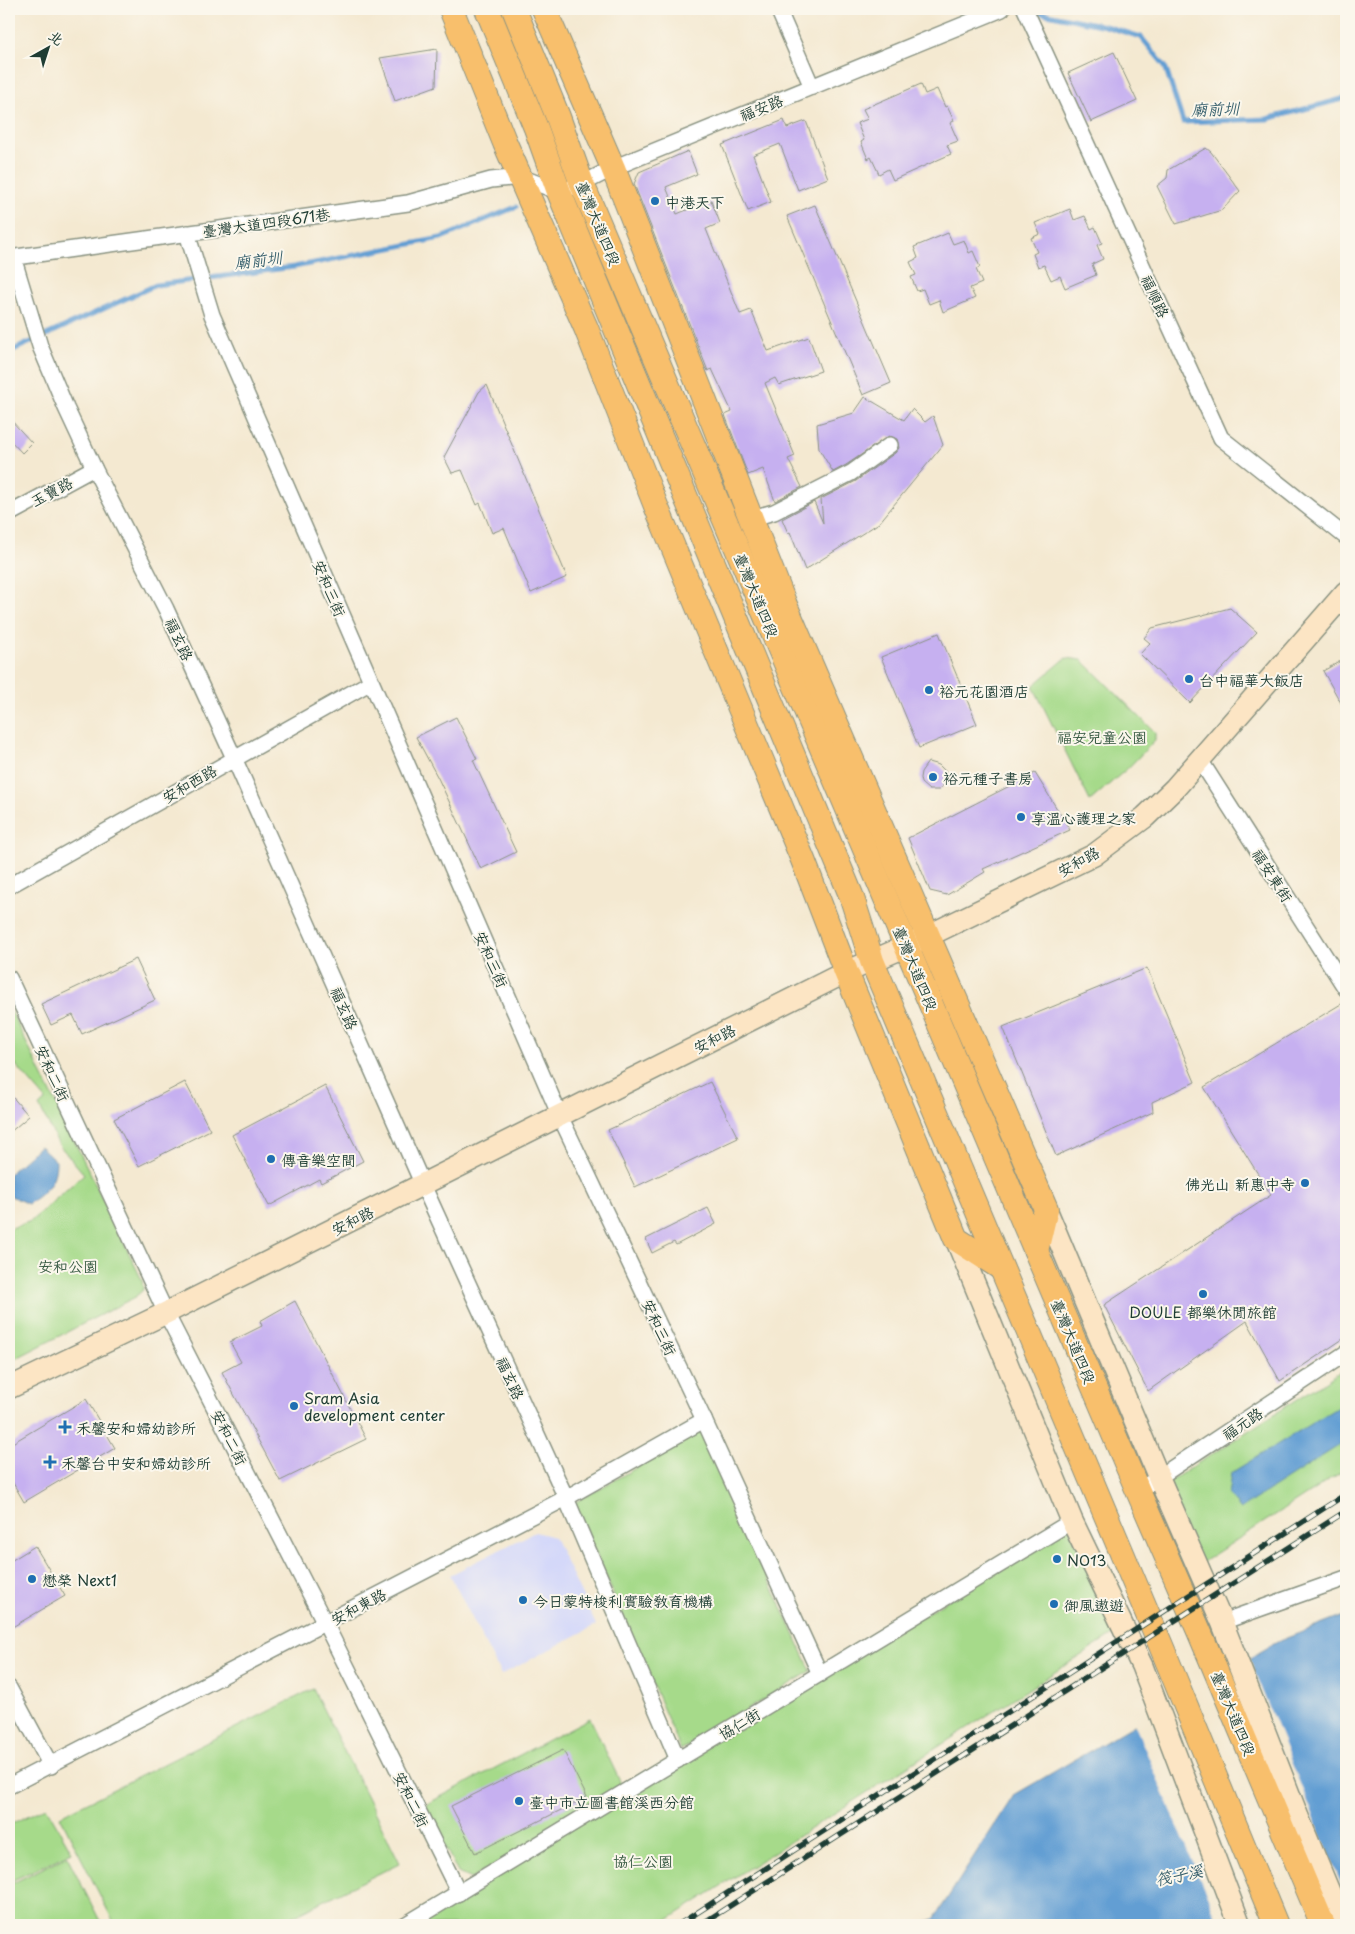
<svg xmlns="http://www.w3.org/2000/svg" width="1355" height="1934" viewBox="0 0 1355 1934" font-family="'Playpen Sans','LXGW WenKai TC',sans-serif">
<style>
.built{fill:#d4d8f9}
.green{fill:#a6da8a;stroke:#628c5f}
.water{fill:#629ed3;stroke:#406e84}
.pier{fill:#f4e9d1}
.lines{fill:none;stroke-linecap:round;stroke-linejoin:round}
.stream{stroke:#629ed3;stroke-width:5}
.building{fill:#c6b0f0}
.street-casing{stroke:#8a9382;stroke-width:18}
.secondary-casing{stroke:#8a9382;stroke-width:24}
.primary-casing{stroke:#8a9382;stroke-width:26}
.street{stroke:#fff;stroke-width:15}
.secondary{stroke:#fce5c4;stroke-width:21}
.primary{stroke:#f8bf6c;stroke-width:24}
.rail-casing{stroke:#1f3d34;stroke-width:5.5}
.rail{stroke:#fbf7ec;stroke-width:4;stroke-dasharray:11;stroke-linecap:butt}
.poi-dot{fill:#1f6fb2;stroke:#fbf7ec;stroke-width:2}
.labels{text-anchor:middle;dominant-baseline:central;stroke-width:4;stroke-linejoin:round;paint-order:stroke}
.street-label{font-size:15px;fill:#1f3d34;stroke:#fbf7ec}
.poi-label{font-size:15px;fill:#1f3d34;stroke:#fbf7ec;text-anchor:start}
.park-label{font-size:15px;fill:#3a5c45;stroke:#fbf7ec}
.water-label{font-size:16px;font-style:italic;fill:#365f6c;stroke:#fbf7ec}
</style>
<rect width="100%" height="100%" fill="#fbf7ec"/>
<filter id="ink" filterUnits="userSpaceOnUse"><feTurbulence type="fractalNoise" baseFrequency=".02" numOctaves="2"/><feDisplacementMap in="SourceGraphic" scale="10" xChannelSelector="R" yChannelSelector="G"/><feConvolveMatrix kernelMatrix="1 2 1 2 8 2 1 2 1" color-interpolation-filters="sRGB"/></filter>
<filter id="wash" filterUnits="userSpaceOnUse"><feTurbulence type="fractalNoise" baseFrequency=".0096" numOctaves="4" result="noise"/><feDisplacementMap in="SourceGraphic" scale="20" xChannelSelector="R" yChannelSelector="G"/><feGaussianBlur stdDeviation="1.12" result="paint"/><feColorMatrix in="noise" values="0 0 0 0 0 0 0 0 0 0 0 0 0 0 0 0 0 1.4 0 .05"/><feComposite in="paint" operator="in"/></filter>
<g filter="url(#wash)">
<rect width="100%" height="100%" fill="#f4e9d1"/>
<!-- built -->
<polygon class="built" points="535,1532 554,1537 596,1625 501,1675 450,1575"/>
<!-- green -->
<g class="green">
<polygon points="1066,658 1082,660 1155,732 1155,740 1129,767 1090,801 1033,686"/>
<polygon points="9,1007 142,1280 143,1290 135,1297 9,1362 9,1229 31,1221 84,1174 59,1145 39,1106 46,1100 9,1057"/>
<polygon points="1346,1368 1346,1469 1198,1565 1164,1485"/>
<polygon points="701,1431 811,1671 681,1750 574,1503"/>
<polygon points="1069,1527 1116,1633 660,1925 408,1925"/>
<polygon points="313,1689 400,1863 275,1925 115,1925 60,1816"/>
<polygon points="590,1718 623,1788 471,1879 458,1873 425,1805"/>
<polygon points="46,1807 72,1852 9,1882 9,1825"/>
<polygon points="67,1856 102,1925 9,1925 9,1885"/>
</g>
<!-- water -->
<g class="water">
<path d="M40,1146l16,15c0,22 -10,30 -28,43l-19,-9v-21z"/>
<polygon points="1346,1402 1346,1441 1240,1509 1228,1495 1231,1473"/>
<polygon points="1346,1615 1346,1888 1179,1925 917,1925 934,1919 1014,1795 1279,1641"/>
</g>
<!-- pier -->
<polygon class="pier" points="1248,1656 1344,1891 1217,1919 1134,1723"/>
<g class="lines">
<!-- stream -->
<g class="stream">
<polyline points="1028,10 1105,26 1141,37 1165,66 1183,122 1267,119 1346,98"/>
<polyline points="9,352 156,285 294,267 441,238 516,207"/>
</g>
</g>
<g id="blocks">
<!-- building -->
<g class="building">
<polygon points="437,49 436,86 395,101 380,58"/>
<polygon points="1114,52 1137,101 1091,122 1068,73"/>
<polygon points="921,84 925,94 937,89 945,107 947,106 954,121 950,123 958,141 947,145 951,154 893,180 888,169 879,174 871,157 868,159 861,142 864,140 857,123 868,119 863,109"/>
<polygon points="784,120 787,128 806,121 828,178 798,190 780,144 753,155 771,202 748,211 722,145"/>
<polygon points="1206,148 1211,152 1240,191 1222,210 1176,224 1157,186 1167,178 1168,170"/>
<polygon points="688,151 697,174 666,187 677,214 711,200 720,223 706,229 740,314 751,310 768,351 809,337 821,371 779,385 775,378 765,383 795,456 788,459 802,487 775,501 763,469 748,475 725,415 732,412 712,369 708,371 634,184 639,172"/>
<polygon points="815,205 891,383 863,395 787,216"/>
<polygon points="1070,209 1074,220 1085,216 1091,229 1095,227 1102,243 1097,245 1103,259 1092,264 1096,275 1065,288 1060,276 1051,280 1044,265 1038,267 1033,254 1037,252 1031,238 1040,234 1035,223"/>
<polygon points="948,233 953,244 964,240 969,253 973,251 980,267 976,269 982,283 970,288 975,298 943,312 939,300 929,304 923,289 917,291 911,277 916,275 910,262 918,258 914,247"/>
<polygon points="487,385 567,577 531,593 504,528 492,533 480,503 477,505 462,470 452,473 444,457 479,392"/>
<polygon points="865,397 904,420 912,409 925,422 933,416 943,445 879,523 805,570 790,532 788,533 782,519 814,502 823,523 821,499 856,481 895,453 899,448 897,439 889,436 846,465 833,472 819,449 817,424 854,413"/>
<polygon points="9,418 32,443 22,453 9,439"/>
<polygon points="1230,608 1257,632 1190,703 1140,654 1150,643 1144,638 1152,628"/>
<polygon points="939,633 977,724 919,748 881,657"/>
<polygon points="1346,658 1346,712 1323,671"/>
<polygon points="456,717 477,759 473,760 516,852 481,869 438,778 416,737"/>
<polygon points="928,762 939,765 946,772 946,782 939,790 929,790 921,783 920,778 921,772"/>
<polygon points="1035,773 1070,830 983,869 985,872 947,895 930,891 908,838"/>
<polygon points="136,959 155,1000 82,1034 73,1015 51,1025 41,1004"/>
<polygon points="1147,968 1195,1082 1152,1102 1153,1112 1056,1156 1003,1027"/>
<polygon points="1346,1001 1346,1337 1280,1381 1247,1321 1148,1391 1104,1305 1271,1195 1204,1087"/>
<polygon points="185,1082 210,1130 139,1166 114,1119"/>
<polygon points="710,1082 738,1138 635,1187 608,1130"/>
<polygon points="325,1086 363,1161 321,1183 319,1179 269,1206 232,1135"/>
<polygon points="9,1093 29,1116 9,1133"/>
<polygon points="708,1208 716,1224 676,1245 674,1242 652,1253 646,1239"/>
<polygon points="295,1301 366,1439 280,1481 222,1372 241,1362 230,1342 262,1326 260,1321"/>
<polygon points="86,1399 115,1448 24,1502 9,1476 9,1445"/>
<polygon points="35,1546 65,1596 9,1629 9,1562"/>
<polygon points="563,1750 587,1797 475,1853 451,1806"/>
</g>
</g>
</g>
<g filter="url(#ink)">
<use href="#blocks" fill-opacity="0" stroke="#8a9382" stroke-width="1"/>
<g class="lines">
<defs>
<g id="street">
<polyline points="778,9 812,87"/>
<polyline points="1025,9 1221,438 1346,537"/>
<polyline points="187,233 212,315 560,1116 704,1420 820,1674"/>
<polyline points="13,257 40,346 66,408 94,468 166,609 234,758 423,1185 566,1498 678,1760"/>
<polyline points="9,258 408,203 491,180 521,177 559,192 582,184 613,168 1002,9"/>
<polyline points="9,514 94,468"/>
<polyline points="752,518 774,512 851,473 890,445"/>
<polyline points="1200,760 1346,989"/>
<polyline points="9,886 371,682"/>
<polyline points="9,978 166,1313 325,1623 459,1893"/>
<polyline points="1138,1491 1346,1353"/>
<polyline points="1222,1622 1346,1578"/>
<polyline points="9,1688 51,1766"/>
<polyline points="9,1786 566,1498 704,1420"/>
<polyline points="405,1925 1072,1521"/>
</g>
<g id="secondary">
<polyline points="1046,1209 1159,1478 1222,1622 1298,1817 1343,1925"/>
<polyline points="956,1239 1072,1521 1142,1666 1240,1925"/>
<polyline points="9,1388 166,1313 846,972 907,946 1094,855 1145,817 1175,788 1346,592"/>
</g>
<g id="primary">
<polyline points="451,9 505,143 586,328 656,506 803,860 846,972 956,1239 1001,1268"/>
<polyline points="487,9 536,128 559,192 851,895 872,961 1162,1648 1276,1925"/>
<polyline points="514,9 558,117 582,184 1138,1491 1199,1631 1323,1925"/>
<polyline points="544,9 613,168 785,605 1046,1209 1036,1251"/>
</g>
</defs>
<!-- street casing -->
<use href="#street" class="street-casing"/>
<!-- secondary casing -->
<use href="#secondary" class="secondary-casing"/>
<!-- primary casing -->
<use href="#primary" class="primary-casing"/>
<!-- street -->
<use href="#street" class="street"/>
<!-- secondary -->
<use href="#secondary" class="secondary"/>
<!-- primary -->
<use href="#primary" class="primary"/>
<defs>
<g id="rail">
<polyline points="678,1925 1346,1494"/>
<polyline points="700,1925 1346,1511"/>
</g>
</defs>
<!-- rail casing -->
<use href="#rail" class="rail-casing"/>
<!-- rail -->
<use href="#rail" class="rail"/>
</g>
</g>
<!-- markers -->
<g class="poi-dot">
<circle cx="655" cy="201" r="5"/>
<circle cx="1189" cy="679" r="5"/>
<circle cx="929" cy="690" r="5"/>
<circle cx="933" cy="777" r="5"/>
<circle cx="1021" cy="817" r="5"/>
<circle cx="271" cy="1159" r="5"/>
<circle cx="1305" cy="1183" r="5"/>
<circle cx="1203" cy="1294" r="5"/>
<circle cx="294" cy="1406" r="5"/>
<path d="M62.5 1419.5h5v5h5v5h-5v5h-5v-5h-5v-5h5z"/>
<path d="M47.5 1454.5h5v5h5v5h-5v5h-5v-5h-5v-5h5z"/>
<circle cx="1057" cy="1559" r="5"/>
<circle cx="32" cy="1579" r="5"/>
<circle cx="523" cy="1600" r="5"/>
<circle cx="1054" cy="1604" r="5"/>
<circle cx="519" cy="1801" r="5"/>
</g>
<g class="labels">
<!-- street labels -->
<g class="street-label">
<text transform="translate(761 107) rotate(-22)">福安路</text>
<text transform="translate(266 222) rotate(-8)">臺灣大道四段671巷</text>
<text transform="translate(599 223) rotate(67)">臺灣大道四段</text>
<text transform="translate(1156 296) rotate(65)">福順路</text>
<text transform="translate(51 491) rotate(-28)">玉寶路</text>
<text transform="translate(330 588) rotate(67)">安和三街</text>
<text transform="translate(757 595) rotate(67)">臺灣大道四段</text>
<text transform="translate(180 639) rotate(65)">福玄路</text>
<text transform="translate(189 783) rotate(-30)">安和西路</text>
<text transform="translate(1078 861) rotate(-29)">安和路</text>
<text transform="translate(1273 875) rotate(57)">福安東街</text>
<text transform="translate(492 959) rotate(66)">安和三街</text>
<text transform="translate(916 968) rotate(67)">臺灣大道四段</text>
<text transform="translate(345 1008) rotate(66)">福玄路</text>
<text transform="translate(714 1038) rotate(-27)">安和路</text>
<text transform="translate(53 1073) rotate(65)">安和二街</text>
<text transform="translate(352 1220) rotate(-27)">安和路</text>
<text transform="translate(660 1327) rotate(65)">安和三街</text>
<text transform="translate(1074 1341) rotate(67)">臺灣大道四段</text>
<text transform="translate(511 1378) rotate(65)">福玄路</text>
<text transform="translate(1242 1423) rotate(-34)">福元路</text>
<text transform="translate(230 1437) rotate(63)">安和二街</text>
<text transform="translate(358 1606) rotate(-28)">安和東路</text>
<text transform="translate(1234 1713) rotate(67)">臺灣大道四段</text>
<text transform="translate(739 1723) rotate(-31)">協仁街</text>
<text transform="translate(412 1799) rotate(64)">安和二街</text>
</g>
<!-- poi labels -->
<g class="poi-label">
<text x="665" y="201">中港天下</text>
<text x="1199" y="679">台中福華大飯店</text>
<text x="939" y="690">裕元花園酒店</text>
<text x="943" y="777">裕元種子書房</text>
<text x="1031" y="817">享溫心護理之家</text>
<text x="281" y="1159">傳音樂空間</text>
<text x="1295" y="1183" text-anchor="end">佛光山 新惠中寺</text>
<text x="1203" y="1311" text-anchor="middle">DOULE 都樂休閒旅館</text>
<text x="304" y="1397">Sram Asia<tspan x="304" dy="17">development center</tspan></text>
<text x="76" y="1427">禾馨安和婦幼診所</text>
<text x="61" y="1462">禾馨台中安和婦幼診所</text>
<text x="1067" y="1559">N013</text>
<text x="42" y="1579">懋榮 Next1</text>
<text x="533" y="1600">今日蒙特梭利實驗教育機構</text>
<text x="1064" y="1604">御風遨遊</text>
<text x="529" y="1801">臺中市立圖書館溪西分館</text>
</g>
<!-- park labels -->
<g class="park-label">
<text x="1102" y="736">福安兒童公園</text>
<text x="68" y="1265">安和公園</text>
<text x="643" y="1860">協仁公園</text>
</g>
<!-- water labels -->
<g class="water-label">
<text transform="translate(1215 108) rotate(-2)">廟前圳</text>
<text transform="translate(258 259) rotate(-7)">廟前圳</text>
<text transform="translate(1179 1874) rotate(-12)">筏子溪</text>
</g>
</g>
<!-- margin -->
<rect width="1355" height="1934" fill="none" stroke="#fbf7ec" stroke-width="30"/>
<!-- north arrow -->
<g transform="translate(48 48) rotate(39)" stroke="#fbf7ec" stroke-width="4" paint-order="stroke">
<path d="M0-4L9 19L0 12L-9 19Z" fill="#1f3d34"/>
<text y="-8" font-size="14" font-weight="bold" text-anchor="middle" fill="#1f3d34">北</text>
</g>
</svg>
